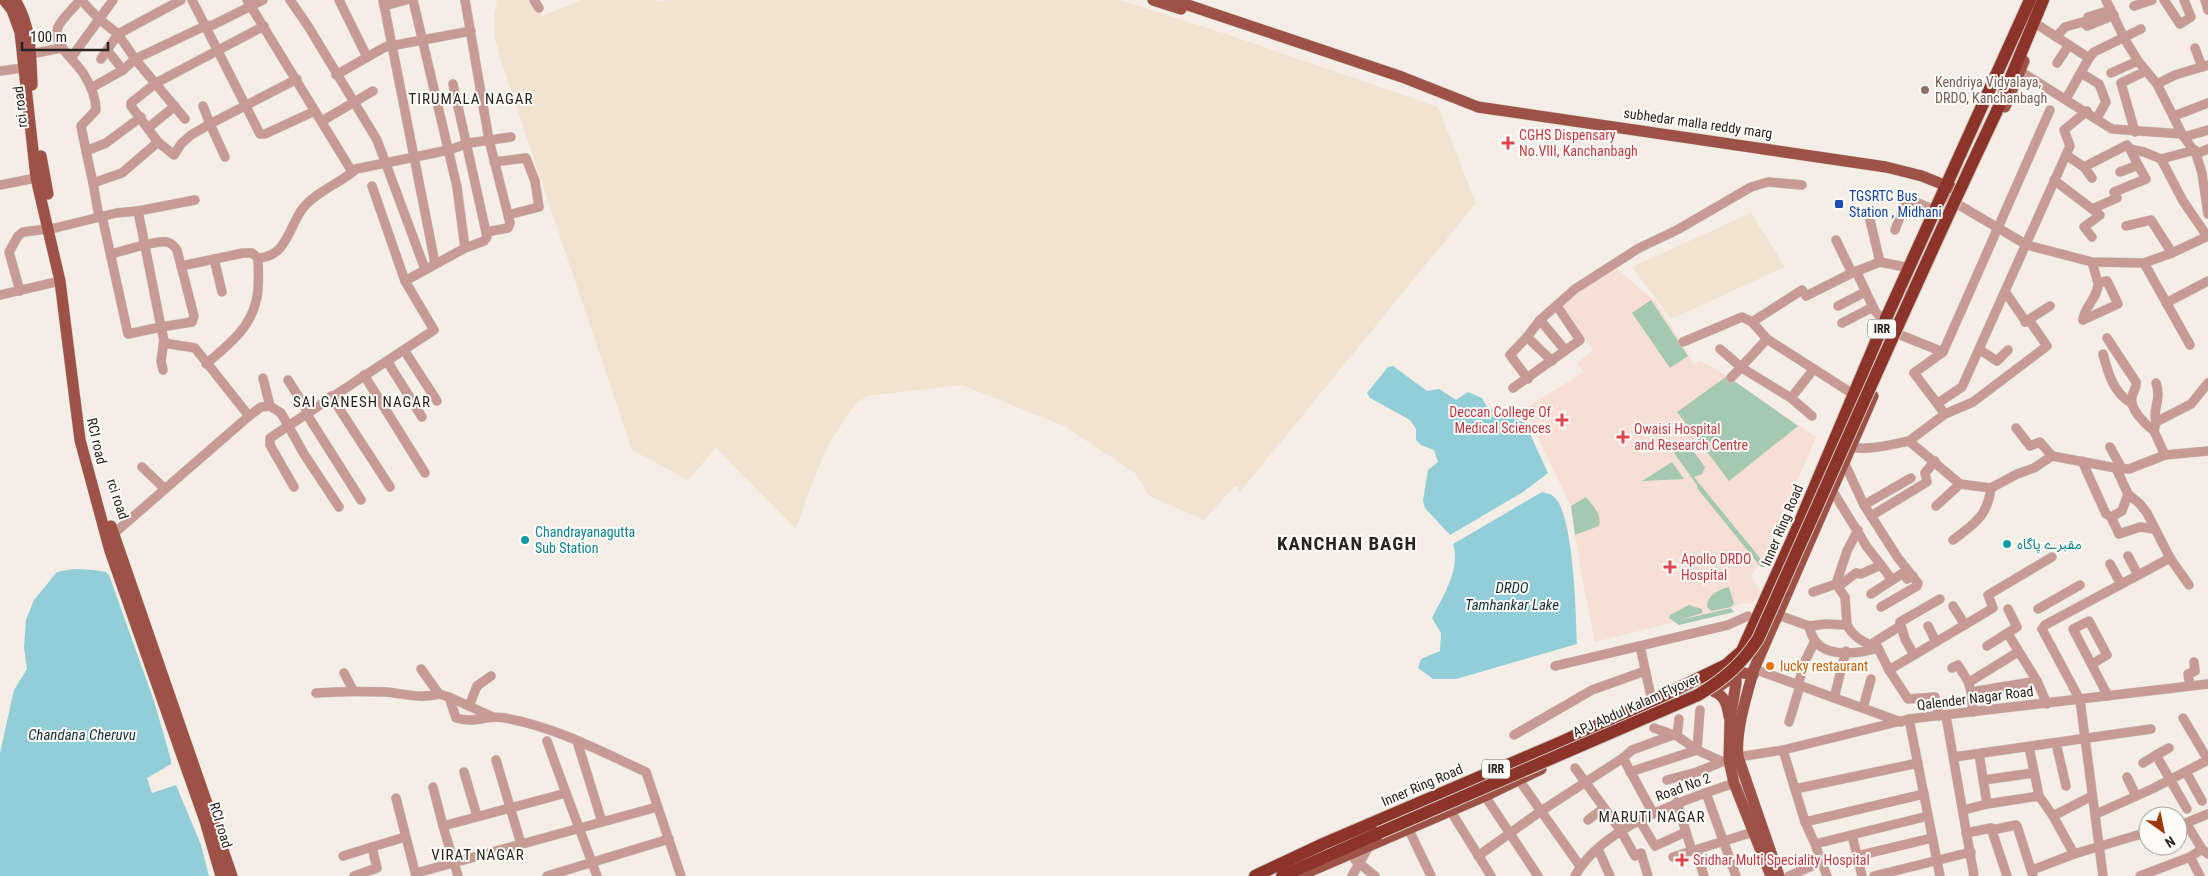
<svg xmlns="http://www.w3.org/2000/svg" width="2208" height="876" viewBox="0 0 2208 876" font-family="'Roboto Condensed','Noto Sans Arabic',sans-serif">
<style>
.industrial{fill:#f1e3d0}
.medical{fill:#f8dfd6}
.green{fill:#a5c8b0}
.water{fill:#92ced8}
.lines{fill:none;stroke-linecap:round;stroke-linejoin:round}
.minor-casing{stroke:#cfcac3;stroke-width:10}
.major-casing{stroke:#cfcac3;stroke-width:12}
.highway-casing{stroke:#cfcac3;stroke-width:14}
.minor{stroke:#c79a93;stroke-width:9}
.major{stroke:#9e5146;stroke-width:11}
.highway{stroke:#8d342a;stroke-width:12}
.highway-bridge-casing{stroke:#cfcac3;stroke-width:14;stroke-linecap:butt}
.highway-bridge{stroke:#8d342a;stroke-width:12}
.education-dot{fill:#8d6e63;stroke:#fefcf8;stroke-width:2}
.health-dot{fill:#e0444e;stroke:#fefcf8;stroke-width:2}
.transit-dot{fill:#1a4fb4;stroke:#fefcf8;stroke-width:2}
.culture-dot{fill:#0f9aa8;stroke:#fefcf8;stroke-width:2}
.food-dot{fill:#e8710a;stroke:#fefcf8;stroke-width:2}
.labels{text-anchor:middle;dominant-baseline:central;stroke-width:4;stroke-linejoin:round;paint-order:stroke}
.shield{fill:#fefcf8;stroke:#686662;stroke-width:1}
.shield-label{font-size:12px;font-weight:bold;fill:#272522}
.education-label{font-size:14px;fill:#785e54;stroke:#fefcf8;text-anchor:start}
.street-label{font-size:14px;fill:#272522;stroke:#fefcf8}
.health-label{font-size:14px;fill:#be3a42;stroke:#fefcf8;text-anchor:start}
.transit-label{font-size:14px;fill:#164399;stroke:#fefcf8;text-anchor:start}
.culture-label{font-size:14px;fill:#0d838f;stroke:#fefcf8;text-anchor:start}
.food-label{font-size:14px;fill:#c56008;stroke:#fefcf8;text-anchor:start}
.neighbourhood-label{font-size:15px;letter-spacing:1px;fill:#272522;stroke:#fefcf8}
.water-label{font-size:15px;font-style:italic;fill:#102f34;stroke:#fefcf8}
.district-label{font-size:19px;font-weight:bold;letter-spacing:1px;fill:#272522;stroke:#fefcf8}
</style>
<rect width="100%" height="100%" fill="#f4eee6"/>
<!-- industrial -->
<g class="industrial">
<polygon points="497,0 531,0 542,16 581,0 655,0 658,3 666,0 1120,0 1226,34 1438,107 1476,203 1240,492 1237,491 1238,487 1235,486 1204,520 1149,496 1135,473 1064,426 962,385 867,396 858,402 848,414 828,446 812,483 796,529 716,448 688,480 632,450 501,61 495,38 494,16"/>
<polygon points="1751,213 1785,267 1671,319 1632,267"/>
</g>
<!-- medical -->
<polygon class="medical" points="1615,267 1656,302 1694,364 1701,361 1727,376 1816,437 1766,555 1751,576 1761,592 1760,596 1750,604 1741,603 1731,608 1595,642 1581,573 1571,506 1524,409 1584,372 1577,363 1593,350 1564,307 1565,302 1609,268"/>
<!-- green -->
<g class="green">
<polygon points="1651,300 1688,356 1670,368 1632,313"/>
<polygon points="1727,376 1798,426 1729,481 1677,412"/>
<polygon points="1682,443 1688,444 1705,467 1702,474 1694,477 1765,564 1765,567 1761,567 1697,488 1697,485 1674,453 1676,445"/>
<polygon points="1672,462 1684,479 1642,481"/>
<path d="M1586,497c7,9 16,17 13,29l-24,9 -4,-29z"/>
<path d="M1729,587l5,17 -3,3 -20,4 -4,-4c0,-12 11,-17 22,-20z"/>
<polygon points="1689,605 1702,609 1702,613 1680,620 1731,608 1734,612 1679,625 1669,618 1670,615"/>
</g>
<!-- water -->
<g class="water">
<polygon points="1393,366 1427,391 1439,389 1456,400 1468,392 1482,398 1487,407 1525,423 1548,473 1523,492 1450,535 1425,508 1423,501 1428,470 1438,462 1434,450 1421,445 1416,440 1416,429 1410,420 1370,398 1367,393 1388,367"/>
<path d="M1542,492c3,1 9,2 11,4 21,15 23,120 24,148l-121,35h-23l-15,-11 3,-9 19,-8 1,-18 -9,-15c11,-22 29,-49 21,-74z"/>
<path d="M73,569c12,0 23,1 33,3l3,3 45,126 17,59v4l-24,14 5,15 24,-8 25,60 8,31h-209v-123l14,-63 13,-21 -3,-22 2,-27 8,-20 23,-28z"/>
</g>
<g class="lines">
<defs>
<g id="minor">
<path d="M80,0c-6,8 -18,18 -22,27 -6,18 17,33 25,46 7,11 13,24 13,37l-15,16 5,25"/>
<polyline points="81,0 99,19 118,34 101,59"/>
<polyline points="181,0 118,34 135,59 185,119"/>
<polyline points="192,0 260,134 265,134 315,111"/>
<polyline points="247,0 351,170 449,150 469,143 511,137"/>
<polyline points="290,0 308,26 377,140 425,269"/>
<polyline points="339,0 367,57"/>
<polyline points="383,0 435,263"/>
<polyline points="413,0 457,187 465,248"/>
<polyline points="534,0 539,8"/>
<polyline points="2164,0 2180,24 2191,17 2184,0"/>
<polyline points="2205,0 2208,10"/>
<polyline points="384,6 406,0"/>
<polyline points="2134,6 2152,0"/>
<polyline points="2088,17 2111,10"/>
<polyline points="2038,25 2089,58 2066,99"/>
<polyline points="2056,37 2065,27 2083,22 2087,26 2114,15"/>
<polyline points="2195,48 2202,67"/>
<polyline points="107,50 123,70"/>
<polyline points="30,54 62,48"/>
<polyline points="71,58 113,0"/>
<polyline points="2089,58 2094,52 2141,29"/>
<polyline points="2057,63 2069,45"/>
<polyline points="0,71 23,68"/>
<polyline points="2020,71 2112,129 2182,134 2157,84 2138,61 2124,38 2106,0"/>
<polyline points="2081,73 2099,84 2106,102 2097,118"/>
<polyline points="2111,73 2138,61"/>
<polyline points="336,75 385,47 471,31"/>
<polyline points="453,84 486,232"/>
<polyline points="2157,84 2175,75 2208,65"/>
<polyline points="91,88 123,70 135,59 205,26 213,25 263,0"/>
<polyline points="203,106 210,124 191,135 181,144 174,155 158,142 131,106 131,103 156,83 264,26"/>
<polyline points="2174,116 2208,103"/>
<polyline points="322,121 373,91"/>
<polyline points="148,128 175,106"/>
<polyline points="2135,132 2121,83 2146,71"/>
<polyline points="2182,134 2196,154 2202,173 2208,214"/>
<polyline points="2184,137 2208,130"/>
<polyline points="2196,154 2208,149"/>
<polyline points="2066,155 2084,167 2092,178"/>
<polyline points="225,157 210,124 297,79"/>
<polyline points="2161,159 2183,201 2207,236"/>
<polyline points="494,162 526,158 535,181 539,207 508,215"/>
<polyline points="2084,167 2127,145 2130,149"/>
<polyline points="2120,172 2138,165 2130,149 2144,152 2161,159 2195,150"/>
<polyline points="2054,180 2100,215 2084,227 2092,237"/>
<polyline points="93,183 86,151 106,143 141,117"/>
<polyline points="0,185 36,178"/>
<polyline points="1942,195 2027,245 2092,262 2144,263 2172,253 2208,236"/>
<polyline points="1903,197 1935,210"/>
<polyline points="2092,209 2117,198 2114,192 2146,179 2138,165"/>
<polyline points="138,211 195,200"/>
<polyline points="102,216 128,334 161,327 164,340 161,361 163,370"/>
<polyline points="99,217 93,183 122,173 158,142"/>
<polyline points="1870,220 1880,262"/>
<polyline points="2126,226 2151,220 2172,253"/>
<polyline points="1895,230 1907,199"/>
<polyline points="1836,240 1852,273"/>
<path d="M258,258c29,-1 31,-32 45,-50 13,-16 35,-24 51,-37"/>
<polyline points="214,259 222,292"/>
<polyline points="2144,263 2190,345"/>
<path d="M181,266l62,-13h9l6,5c0,14 2,30 -2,43 -6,28 -29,45 -50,63"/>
<polyline points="1856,271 1875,311 1885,322"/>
<polyline points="405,281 465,248 484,241 487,237 486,232 508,228 510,223 489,140 465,0"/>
<path d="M20,291l-11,-39 9,-16 5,-4 32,-4 61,-15 22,-2 23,116 31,-5 2,-6 -17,-66c-2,-3 -6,-7 -10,-8 -11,-2 -44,9 -56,12"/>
<polyline points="2006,293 2026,322"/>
<polyline points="0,295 60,281"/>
<polyline points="2166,303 2208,281"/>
<polyline points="1838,306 1865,292"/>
<polyline points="1540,320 1565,350"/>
<polyline points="2029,320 2047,346 1973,402 1945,414 1914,373 1943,352 2050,110"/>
<polyline points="2083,320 2118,304 2107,281 2098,283 2092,262"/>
<path d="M2083,320c1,-14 16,-23 15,-37"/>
<polyline points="1752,322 1802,290 1806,296 1852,273 1880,262 1910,268"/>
<polyline points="2025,322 2050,306"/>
<polyline points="1842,323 1873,307"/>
<polyline points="1898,334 1943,352"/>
<polyline points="1527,337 1510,355 1528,379"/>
<path d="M2107,338l29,44c1,6 -3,9 -4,15 -3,12 14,28 22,34"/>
<polyline points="1683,342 1742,317 1752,322 1767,339 1853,394"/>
<polyline points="164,343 195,348 249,416"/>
<polyline points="1720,349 1742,368 1791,398"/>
<polyline points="404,350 437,401"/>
<polyline points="1980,350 1997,361 2008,350"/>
<path d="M2103,354c5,19 10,38 28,49"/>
<polyline points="387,361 422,417"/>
<polyline points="1552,361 1527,337 1540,320 1575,289 1639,248 1677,230 1751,187 1768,182 1802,185"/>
<polyline points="364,375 425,473"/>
<polyline points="263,378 270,406"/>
<polyline points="1731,378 1767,339"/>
<polyline points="288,380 308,412"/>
<path d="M2156,383c6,17 -4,25 0,39"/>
<polyline points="1513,388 1580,340 1557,306"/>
<polyline points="331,396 390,487"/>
<polyline points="1938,403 1962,387 2070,146 2064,130 2087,111"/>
<polyline points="306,413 361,500"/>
<polyline points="1812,416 1791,398 1813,370"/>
<polyline points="2016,428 2030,446 2040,442 2052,456"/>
<polyline points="1909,441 1945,414"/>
<path d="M1846,445c15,8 47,-1 63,-4l51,43 31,4 26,-14 17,-6 18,-12 64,12 13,1 36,-14 43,-4"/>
<polyline points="2110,447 2122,469"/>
<polyline points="2165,455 2154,431 2156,422 2191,404 2208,383"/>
<polyline points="2082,461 2106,514 2111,517 2122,511 2128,494"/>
<polyline points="1844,462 1864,505 1898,558 1918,583 1917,586 1881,607"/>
<polyline points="294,487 270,445 270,438 434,330 405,281 372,186"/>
<polyline points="165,489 249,416 261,407 270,406 281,413 304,454 339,507"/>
<polyline points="1832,490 1867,547 1881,565"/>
<polyline points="1864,505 1911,478"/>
<polyline points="1936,506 1960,484"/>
<polyline points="1871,516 1927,482 1925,473 1935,461"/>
<polyline points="2111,517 2119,534 2140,527 2154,529"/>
<polyline points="110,537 165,489 142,467"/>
<path d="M1953,540c22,-17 34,-23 38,-52"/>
<polyline points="2128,556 2138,575"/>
<polyline points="2170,558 2189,585"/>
<polyline points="2110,564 2121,584"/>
<polyline points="1836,584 1845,597 1847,625"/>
<polyline points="1839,586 1856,573 1861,574 1881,565 1892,580"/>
<polyline points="1813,592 1836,584 1847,551 1858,530"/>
<polyline points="1871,594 1903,573 1907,579 1913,576"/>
<polyline points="1953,606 1965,625"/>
<polyline points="2038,609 2080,585"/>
<path d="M1778,615l31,11 17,-2 21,1c6,12 19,19 31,23l11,22"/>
<path d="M1809,626c2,7 4,15 11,20 14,11 42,7 58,2"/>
<polyline points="1928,626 1936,642"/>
<polyline points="2008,634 2037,681 2047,704"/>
<polyline points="1870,645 1900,626"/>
<polyline points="1640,646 1652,701"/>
<polyline points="1987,646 2017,627 2008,609"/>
<polyline points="1914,655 1905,639 1900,622 1940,599"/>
<polyline points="2092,664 2107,655 2089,621 2073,629 2108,696"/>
<polyline points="1555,666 1728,625 1748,616"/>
<polyline points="1952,668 1958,665 1969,683"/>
<path d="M421,669l18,25 10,3 7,21c20,6 31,-4 49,0 51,9 95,33 141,54l35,104"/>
<polyline points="1754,669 1901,722"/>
<polyline points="344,673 353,690"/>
<polyline points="1798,686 1804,663 1815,641"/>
<polyline points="2190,686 2188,674 2195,671 2194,662"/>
<polyline points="1971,692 1969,684 1971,681 2018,652"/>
<path d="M316,693c24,-2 46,-2 70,-1 21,2 32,7 53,2"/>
<polyline points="449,697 493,717"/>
<polyline points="1834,698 1846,651"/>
<polyline points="469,706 477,686 491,676"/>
<polyline points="1863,708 1871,679"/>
<polyline points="1973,712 1971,692 2037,681"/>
<polyline points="1939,716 1935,697 1908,699 1889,670 1993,608 1988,595 2052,557"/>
<polyline points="1946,716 1974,876"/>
<polyline points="2183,718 2208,760"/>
<polyline points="1909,719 1940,876"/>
<polyline points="1789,722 1800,686"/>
<polyline points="1654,728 1677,736 1697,750 1721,761"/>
<polyline points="1514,735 1592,690 1645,671"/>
<polyline points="1677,736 1679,719"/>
<polyline points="547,741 566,793"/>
<polyline points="577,741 602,822"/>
<polyline points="2056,743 2066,786"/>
<polyline points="2029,747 2039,796"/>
<polyline points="2169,748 2156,755 2187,809"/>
<polyline points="1783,750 1805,822 1815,844 1827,876"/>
<polyline points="1979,754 1987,804"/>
<polyline points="1738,757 1783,750 1909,719 2208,684"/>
<polyline points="1954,757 2151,729"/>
<polyline points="1623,758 1653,813"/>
<polyline points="496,760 521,844"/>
<polyline points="2143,763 2156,755"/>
<polyline points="1575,768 1621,831 1635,856 1641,853 1648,876"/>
<polyline points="464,772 477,816"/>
<polyline points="1630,772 1697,750 1700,710"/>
<polyline points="2186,772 2202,801"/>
<polyline points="2127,777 2136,796"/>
<polyline points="1519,780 1580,866"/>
<polyline points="1667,780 1697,772 1724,761"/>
<polyline points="1984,780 2033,773"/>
<polyline points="433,787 443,826 566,793 597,876"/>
<polyline points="1795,789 1918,763"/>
<polyline points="1706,793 1736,876"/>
<polyline points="1485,796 1538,876"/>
<polyline points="396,798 416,876"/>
<polyline points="1450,810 1491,876"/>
<polyline points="1964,810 1987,804 2039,796 2053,816 2074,854"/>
<polyline points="2096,814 2152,789 2208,760"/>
<polyline points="2208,814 2186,823 2202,849 2208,854"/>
<polyline points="2053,816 2092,796"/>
<polyline points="1588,820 1604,808"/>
<polyline points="1640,821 1655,846 1686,832 1677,802"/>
<polyline points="1805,822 1924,794"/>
<polyline points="443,826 458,876"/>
<polyline points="1408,828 1431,876"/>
<polyline points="1992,830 2016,825 2017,826 2033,876"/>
<polyline points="1686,832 1692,851"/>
<polyline points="1966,833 1991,828 2007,876"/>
<polyline points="1852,835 1862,876"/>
<polyline points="1815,844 1928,816"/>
<polyline points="1598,849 1610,876"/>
<polyline points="1696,851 1704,876"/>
<polyline points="343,856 372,847"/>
<polyline points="1478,856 1541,811 1623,758 1632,750 1673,735"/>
<polyline points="1857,856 1932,838"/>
<polyline points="1673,857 1753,832"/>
<polyline points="2190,857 2200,876"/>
<polyline points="1355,860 1375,876"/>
<polyline points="2032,870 2074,854 2148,832"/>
<polyline points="416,873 657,807"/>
<polyline points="354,876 377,868 372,847 405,837"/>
<polyline points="547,876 669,839"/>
<polyline points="1352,876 1369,846"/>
<path d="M1575,876c27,-50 109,-76 159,-93"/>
<polyline points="1789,876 1823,861"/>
<polyline points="1874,876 1971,852"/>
<polyline points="2103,876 2080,700 2042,629 2045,625 2170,558 2147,513 2140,504 2128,494 2116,468"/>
<polyline points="2140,876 2190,857 2202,849"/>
</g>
<g id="major">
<polyline points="4,0 12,10 20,32 36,178 60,281 80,440 110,551 205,821 221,876"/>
<path d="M15,0c16,25 16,56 17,85"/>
<polyline points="1153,0 1181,9"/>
<polyline points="1173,0 1402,77 1478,107 1886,167 1922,176 1954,189"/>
<polyline points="2005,107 2024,61"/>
<polyline points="41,156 48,194"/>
<polyline points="111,526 232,876"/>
<polyline points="1736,670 1736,683 1730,720 1729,760 1734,783 1771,876"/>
<polyline points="1713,691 1739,672 1753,675"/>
<path d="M1713,691c12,5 14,13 16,25"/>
<polyline points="1299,876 1485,796 1541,769"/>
<path d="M1779,876l-41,-119c-3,-26 9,-63 16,-88l119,-273"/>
</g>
<g id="highway">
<polyline points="1996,113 2043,0"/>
<polyline points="1255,876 1323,844 1559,743 1652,701 1726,665 1742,651 1796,531 1883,325 2030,0"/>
<polyline points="1282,876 1379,833"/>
</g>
</defs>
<!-- minor casing -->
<use href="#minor" class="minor-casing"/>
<!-- major casing -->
<use href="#major" class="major-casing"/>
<!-- highway casing -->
<use href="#highway" class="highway-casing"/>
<!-- minor -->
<use href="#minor" class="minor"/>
<!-- major -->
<use href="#major" class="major"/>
<!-- highway -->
<use href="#highway" class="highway"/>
<defs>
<path id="highway-bridge" d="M1379,833l319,-138c25,-15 44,-31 60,-56 79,-176 155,-352 238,-526"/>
</defs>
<!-- highway-bridge casing -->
<use href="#highway-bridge" class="highway-bridge-casing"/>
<!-- highway-bridge -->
<use href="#highway-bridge" class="highway-bridge"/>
</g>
<!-- markers -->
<circle class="education-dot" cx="1925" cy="90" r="5"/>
<g class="health-dot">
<path d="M1505.5 135.5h5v5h5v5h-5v5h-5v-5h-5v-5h5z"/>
<path d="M1559.5 412.5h5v5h5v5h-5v5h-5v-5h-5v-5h5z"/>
<path d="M1620.5 429.5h5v5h5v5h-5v5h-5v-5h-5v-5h5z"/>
<path d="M1667.5 559.5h5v5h5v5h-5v5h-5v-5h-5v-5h5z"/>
<path d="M1679.5 852.5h5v5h5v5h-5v5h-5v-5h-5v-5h5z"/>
</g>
<rect class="transit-dot" x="1834" y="199" width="10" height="10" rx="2.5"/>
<g class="culture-dot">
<circle cx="525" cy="540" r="5"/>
<circle cx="2007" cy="544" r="5"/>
</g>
<circle class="food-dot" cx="1770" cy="666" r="5"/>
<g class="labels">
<!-- shield labels -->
<g class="shield">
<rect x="1868" y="319.5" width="28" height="19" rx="4"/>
<rect x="1482" y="759.5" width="28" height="19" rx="4"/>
</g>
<g class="shield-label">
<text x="1882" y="329">IRR</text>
<text x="1496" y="769">IRR</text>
</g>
<!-- education labels -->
<g class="education-label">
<text x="1935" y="82">Kendriya Vidyalaya,<tspan x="1935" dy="16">DRDO, Kanchanbagh</tspan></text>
</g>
<!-- street labels -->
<g class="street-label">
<text transform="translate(20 107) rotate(-96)">rci road</text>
<text transform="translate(1698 123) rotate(8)">subhedar malla reddy marg</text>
<text transform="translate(97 441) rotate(77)">RCI road</text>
<text transform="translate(118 499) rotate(72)">rci road</text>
<text transform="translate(1782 525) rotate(-67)">Inner Ring Road</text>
<text transform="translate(1975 698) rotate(-7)">Qalender Nagar Road</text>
<text transform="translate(1636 705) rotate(-24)">APJ Abdul Kalam Flyover</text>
<text transform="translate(1422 785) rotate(-23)">Inner Ring Road</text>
<text transform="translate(1683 787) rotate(-20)">Road No 2</text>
<text transform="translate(221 825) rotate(73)">RCI road</text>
</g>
<!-- health labels -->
<g class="health-label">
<text x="1519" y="135">CGHS Dispensary<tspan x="1519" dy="16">No.VIII, Kanchanbagh</tspan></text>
<text x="1551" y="412" text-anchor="end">Deccan College Of<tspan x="1551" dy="16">Medical Sciences</tspan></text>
<text x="1634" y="429">Owaisi Hospital<tspan x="1634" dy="16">and Research Centre</tspan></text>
<text x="1681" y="559">Apollo DRDO<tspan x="1681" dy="16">Hospital</tspan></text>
<text x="1693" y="860">Sridhar Multi Speciality Hospital</text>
</g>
<!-- transit labels -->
<g class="transit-label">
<text x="1849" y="196">TGSRTC Bus<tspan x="1849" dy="16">Station , Midhani</tspan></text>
</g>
<!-- culture labels -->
<g class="culture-label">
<text x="535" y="532">Chandrayanagutta<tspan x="535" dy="16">Sub Station</tspan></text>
<text x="2017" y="544">مقبرے پاگاہ</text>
</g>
<!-- food labels -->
<g class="food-label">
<text x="1780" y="666">lucky restaurant</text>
</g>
<!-- neighbourhood labels -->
<g class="neighbourhood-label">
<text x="471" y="99">TIRUMALA NAGAR</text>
<text x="362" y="402">SAI GANESH NAGAR</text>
<text x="1652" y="817">MARUTI NAGAR</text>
<text x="478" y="855">VIRAT NAGAR</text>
</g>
<!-- water labels -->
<g class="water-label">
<text x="1512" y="588">DRDO<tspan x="1512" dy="17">Tamhankar Lake</tspan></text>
<text x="82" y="735">Chandana Cheruvu</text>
</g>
<!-- district labels -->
<g class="district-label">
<text x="1347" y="543">KANCHAN BAGH</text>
</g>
</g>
<!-- north arrow -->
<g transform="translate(2163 831) rotate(147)"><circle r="24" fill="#fefcf8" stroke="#a8a6a2"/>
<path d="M0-4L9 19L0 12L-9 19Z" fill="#9d3804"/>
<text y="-8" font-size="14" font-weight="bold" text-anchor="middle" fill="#272522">N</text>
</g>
<!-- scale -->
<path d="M22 42v8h86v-8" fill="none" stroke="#272522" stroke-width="2.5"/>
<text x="30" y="42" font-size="15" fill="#272522" stroke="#fefcf8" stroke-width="4" paint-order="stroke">100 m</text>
</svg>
